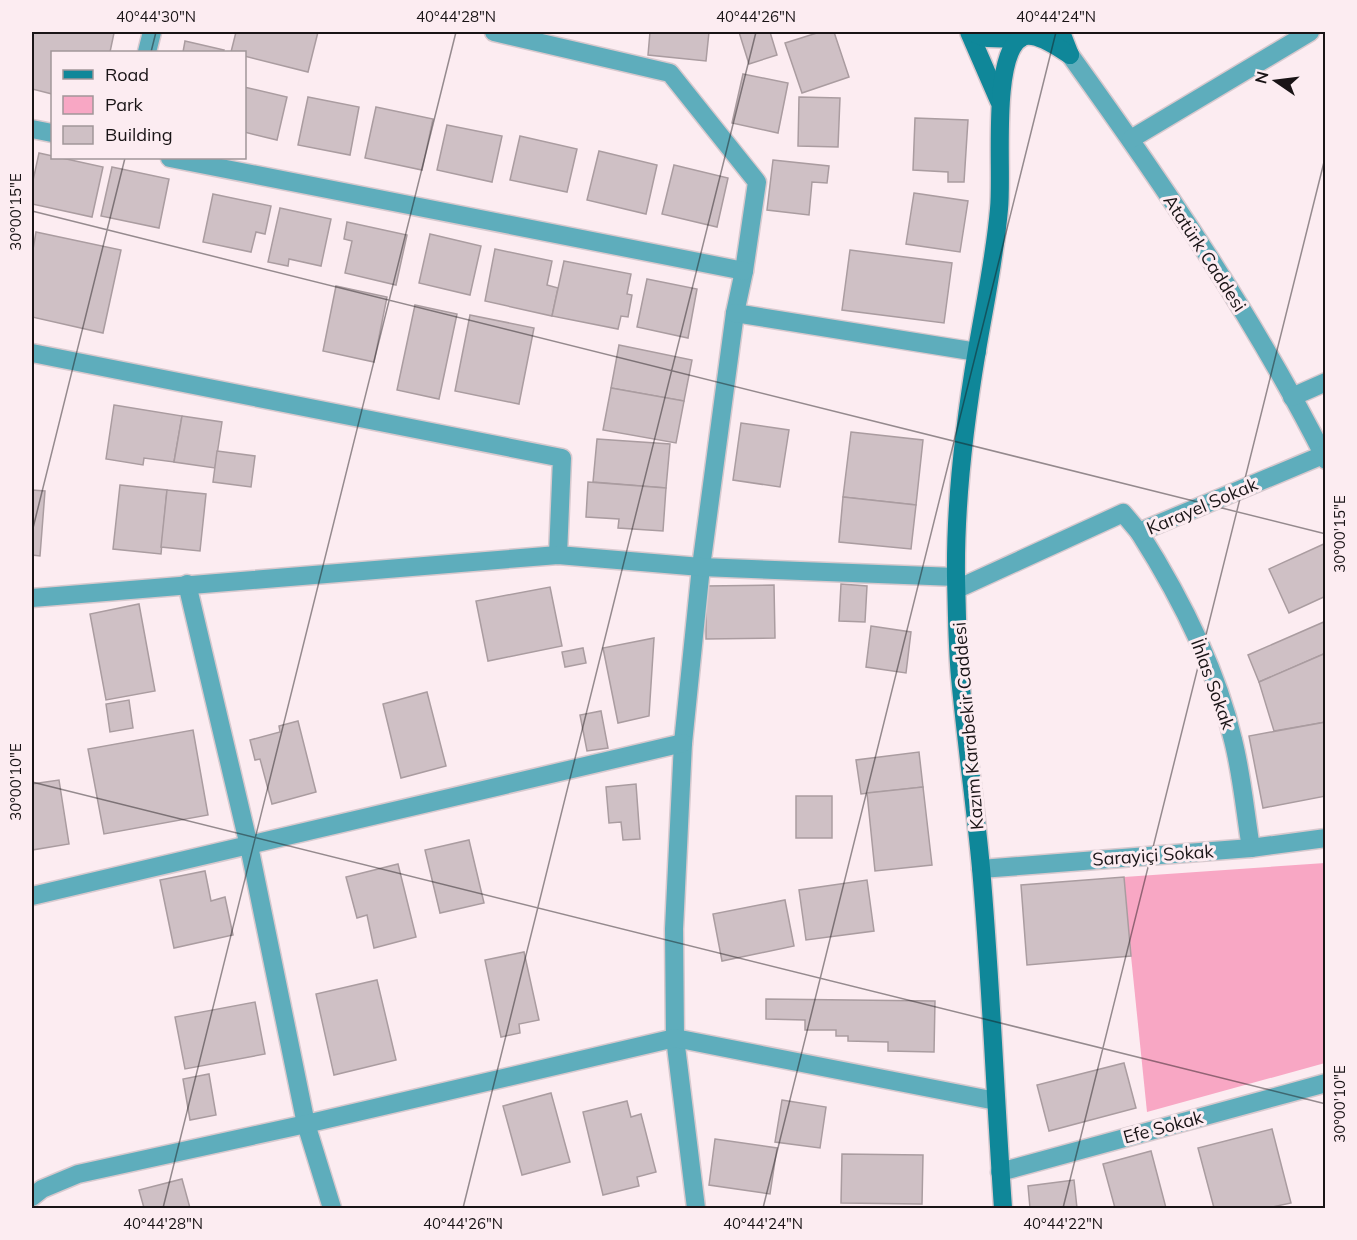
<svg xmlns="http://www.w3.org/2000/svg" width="1357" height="1240" viewBox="0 0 1357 1240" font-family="Mulish,sans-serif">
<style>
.green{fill:#f8a7c4}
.building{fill:#cfc0c5;stroke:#aa9ca0;stroke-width:1.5}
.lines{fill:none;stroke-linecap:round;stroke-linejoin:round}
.street-casing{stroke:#d8c9ce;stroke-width:21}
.secondary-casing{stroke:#d8c9ce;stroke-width:21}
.street{stroke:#5eadbc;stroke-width:18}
.secondary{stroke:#0f8799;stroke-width:18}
.ticks{fill:none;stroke:#191416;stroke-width:1.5;stroke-opacity:0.45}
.labels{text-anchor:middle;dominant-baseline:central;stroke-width:6;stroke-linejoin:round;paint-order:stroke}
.street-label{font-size:18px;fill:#191416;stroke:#fcecf1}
.neatline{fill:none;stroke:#191416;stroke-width:2}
.ticks-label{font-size:15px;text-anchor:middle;fill:#191416}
</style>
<rect width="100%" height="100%" fill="#fcecf1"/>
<!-- green -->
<polygon class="green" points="1325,863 1325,1063 1147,1112 1131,956 1124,877"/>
<!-- building -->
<g class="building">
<polygon points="32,32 109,32 114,33 110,52 52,52 52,94 32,89"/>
<polygon points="236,32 318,32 308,72 244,56 244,52 231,52"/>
<polygon points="650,32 709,32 706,61 648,55"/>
<polygon points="739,32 770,32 777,55 749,64"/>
<polygon points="820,32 834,32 849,77 802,93 785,43"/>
<polygon points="185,41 224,50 223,52 183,52"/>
<polygon points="743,74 788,83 778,133 732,123"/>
<polygon points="244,87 287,97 277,140 244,132"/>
<polygon points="308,97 359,107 350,155 298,145"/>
<polygon points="799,97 840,98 838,147 798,146"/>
<polygon points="376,107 433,119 422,170 365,158"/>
<polygon points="915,118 968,120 964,182 948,182 948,172 913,170"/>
<polygon points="447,125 502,136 492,182 437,170"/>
<polygon points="520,136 577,149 567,192 510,180"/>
<polygon points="599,151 657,165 646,214 587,200"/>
<polygon points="39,153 103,167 92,217 32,204 32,185"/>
<polygon points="773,160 829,166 827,183 812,182 809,215 767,210"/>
<polygon points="674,165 728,178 717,227 662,214"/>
<polygon points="112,167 169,179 159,228 101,216"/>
<polygon points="914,193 968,201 960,252 906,244"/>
<polygon points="213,194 271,206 265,234 256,232 251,252 203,242"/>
<polygon points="280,208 331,219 321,266 289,259 288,266 268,262"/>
<polygon points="347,222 407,235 396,285 345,273 352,241 344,239"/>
<polygon points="36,232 121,250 103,333 32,317 32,255"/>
<polygon points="430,234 481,246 470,295 419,283"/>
<polygon points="495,249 552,261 547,285 558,288 552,316 485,301"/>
<polygon points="850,250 952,263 944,323 842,310"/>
<polygon points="564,261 631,274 627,294 632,295 628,317 621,316 618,329 552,316"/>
<polygon points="647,279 697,289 688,338 637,327"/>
<polygon points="336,286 387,297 374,362 323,351"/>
<polygon points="415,305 457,314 439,399 397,390"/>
<polygon points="470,315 534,328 519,404 455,391"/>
<polygon points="619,345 692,360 684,401 611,388"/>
<polygon points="611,388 684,401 676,443 603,430"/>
<polygon points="114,405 182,416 174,462 144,458 143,465 106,459"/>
<polygon points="182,416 222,422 215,468 174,462"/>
<polygon points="741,423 789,430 780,487 733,480"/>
<polygon points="851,432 923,440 916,505 843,497"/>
<polygon points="597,439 670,444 666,488 593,482"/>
<polygon points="217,451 255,456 251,487 213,482"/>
<polygon points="588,482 666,488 663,531 618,528 619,519 586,517"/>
<polygon points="120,485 167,490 161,554 113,549"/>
<polygon points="32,490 45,491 40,556 32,555"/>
<polygon points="167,490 206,494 200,551 161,547"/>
<polygon points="843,497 916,505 911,549 839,542"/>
<polygon points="1326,543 1326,596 1289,613 1269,569"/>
<polygon points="841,584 867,586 865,622 839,621"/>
<polygon points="774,585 775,638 706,639 706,586"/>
<polygon points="550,587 562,646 488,661 476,601"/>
<polygon points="139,604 155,691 106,700 90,614"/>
<polygon points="1326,621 1326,653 1259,682 1248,655"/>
<polygon points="871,626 911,632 906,673 866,667"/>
<polygon points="654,638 649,716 618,723 603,648"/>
<polygon points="583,648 586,663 565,667 562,652"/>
<polygon points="1326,653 1326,722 1274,731 1259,682"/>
<polygon points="427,692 446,766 401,778 383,704"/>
<polygon points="129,700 133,728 110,732 106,704"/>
<polygon points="601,711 608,748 587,751 580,715"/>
<polygon points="298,721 316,792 272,804 260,759 255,760 250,740 280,732 279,726"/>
<polygon points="1326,722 1326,796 1263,808 1249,736"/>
<polygon points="193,730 208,815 104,834 88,749"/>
<polygon points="919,752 923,787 861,794 856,760"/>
<polygon points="59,780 69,844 32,850 32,784"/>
<polygon points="636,784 640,839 623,840 621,822 609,823 606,787"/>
<polygon points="923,787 932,865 875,871 867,793"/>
<rect x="796" y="796" width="36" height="42"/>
<polygon points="469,840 484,903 440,913 425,850"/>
<polygon points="398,864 416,937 374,948 367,915 357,918 346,877"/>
<polygon points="205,871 211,901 225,897 233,935 174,948 160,880"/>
<polygon points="1124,877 1131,956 1027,965 1021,885"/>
<polygon points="867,880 874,931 806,940 799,890"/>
<polygon points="785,900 794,946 722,961 713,914"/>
<polygon points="524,952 539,1020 519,1024 520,1033 501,1037 485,960"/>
<polygon points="377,980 396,1060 334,1075 316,994"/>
<polygon points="766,999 935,1001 934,1052 888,1051 888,1042 848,1041 848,1036 836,1036 836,1030 805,1030 805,1020 766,1019"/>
<polygon points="255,1002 265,1054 185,1069 175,1017"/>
<polygon points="1124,1063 1136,1108 1049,1131 1037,1085"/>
<polygon points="209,1074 216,1115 190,1120 183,1079"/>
<polygon points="551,1093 570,1162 522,1175 503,1106"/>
<polygon points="782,1100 826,1107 820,1148 775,1142"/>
<polygon points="627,1101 631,1117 641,1114 656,1172 637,1177 639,1186 603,1195 583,1112"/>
<polygon points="1272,1129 1291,1203 1268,1208 1214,1208 1198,1148"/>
<polygon points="715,1139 777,1148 770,1194 709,1185"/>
<polygon points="1151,1151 1166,1208 1115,1208 1103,1164"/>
<polygon points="842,1154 923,1155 922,1204 841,1203"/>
<polygon points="182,1179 190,1208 144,1208 139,1190"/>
<polygon points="1074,1180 1077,1208 1030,1208 1028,1186"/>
</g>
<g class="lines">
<defs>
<g id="street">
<polyline points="494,32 670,73 757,182 744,271 735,313 701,567 683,743 674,929 675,1038 696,1208"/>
<polyline points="147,52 152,32"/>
<path d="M1070,55c93,129 184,262 256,405"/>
<polyline points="32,129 52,133"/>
<polyline points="1131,139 1310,32"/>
<polyline points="170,158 744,271"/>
<polyline points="735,313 977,352"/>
<polyline points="32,353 562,458 558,555"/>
<polyline points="1292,397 1326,382"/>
<path d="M1139,532c40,63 77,134 94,208 9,35 12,72 18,108"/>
<polyline points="187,584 249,846 306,1124 332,1208"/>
<polyline points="957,589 1123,513 1139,532 1323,455"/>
<polyline points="32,598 558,555 701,567 956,577"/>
<polyline points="981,869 1251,848 1326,838"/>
<polyline points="32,896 683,743"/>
<polyline points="1000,1172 1326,1083"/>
<polyline points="32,1197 42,1189 78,1174 306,1124 675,1038 996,1101"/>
</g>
<g id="secondary">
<polyline points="969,32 999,101"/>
<polyline points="970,32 987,38 1020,39"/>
<polyline points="1061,32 1070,55"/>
<path d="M1003,1208c-8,-113 -12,-227 -22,-340 -6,-64 -15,-127 -21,-191 -3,-33 -3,-66 -4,-99 -1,-72 9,-157 21,-228 8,-47 18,-94 22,-141 4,-37 -8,-146 20,-170 14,-11 39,9 51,16"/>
</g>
</defs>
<!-- street casing -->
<use href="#street" class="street-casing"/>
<!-- secondary casing -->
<use href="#secondary" class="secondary-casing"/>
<!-- street -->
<use href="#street" class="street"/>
<!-- secondary -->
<use href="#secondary" class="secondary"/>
</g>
<!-- ticks -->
<path class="ticks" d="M151,52l5,-20M32,211l1294,323M32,532l93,-374M32,782l1294,322M163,1208l293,-1176M463,1208l293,-1176M763,1208l293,-1176M1063,1208l263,-1054"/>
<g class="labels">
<!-- street labels -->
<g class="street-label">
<text transform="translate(1205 253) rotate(57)">Atatürk Caddesi</text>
<text transform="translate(1202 506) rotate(-23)">Karayel Sokak</text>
<text transform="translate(1213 684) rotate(70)">İhlas Sokak</text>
<text transform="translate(968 726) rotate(-95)">Kazım Karabekir Caddesi</text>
<text transform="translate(1153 855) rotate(-4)">Sarayiçi Sokak</text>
<text transform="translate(1163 1127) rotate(-15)">Efe Sokak</text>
</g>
</g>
<!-- border -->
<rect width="1357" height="1240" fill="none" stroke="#fcecf1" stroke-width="66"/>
<!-- legend -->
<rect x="51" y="51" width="195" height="108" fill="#fcecf1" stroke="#a19699" stroke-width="1.5"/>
<rect x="63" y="70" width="30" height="9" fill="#0f8799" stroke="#a19699" stroke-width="1.5"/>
<text x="105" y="81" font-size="18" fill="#191416">Road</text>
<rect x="63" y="96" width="30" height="18" fill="#f8a7c4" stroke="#a19699" stroke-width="1.5"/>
<text x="105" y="111" font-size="18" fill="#191416">Park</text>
<rect x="63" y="126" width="30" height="18" fill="#cfc0c5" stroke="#a19699" stroke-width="1.5"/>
<text x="105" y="141" font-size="18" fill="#191416">Building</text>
<!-- north arrow -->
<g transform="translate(1276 81) rotate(284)" stroke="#fcecf1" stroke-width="4.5" paint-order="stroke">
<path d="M0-4.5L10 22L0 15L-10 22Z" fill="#191416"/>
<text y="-9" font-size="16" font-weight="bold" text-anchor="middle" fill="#191416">N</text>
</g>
<rect x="33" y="33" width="1291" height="1174" class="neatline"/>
<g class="ticks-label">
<text x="156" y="22">40°44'30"N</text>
<text x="456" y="22">40°44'28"N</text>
<text x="756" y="22">40°44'26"N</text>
<text x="1056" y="22">40°44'24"N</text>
<text transform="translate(16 212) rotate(-90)" y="5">30°00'15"E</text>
<text transform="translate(1340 534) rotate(-90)" y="5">30°00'15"E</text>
<text transform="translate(16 782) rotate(-90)" y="5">30°00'10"E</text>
<text transform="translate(1340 1104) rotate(-90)" y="5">30°00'10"E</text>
<text x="163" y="1229">40°44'28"N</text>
<text x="463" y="1229">40°44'26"N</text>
<text x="763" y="1229">40°44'24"N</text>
<text x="1063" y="1229">40°44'22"N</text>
</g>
</svg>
